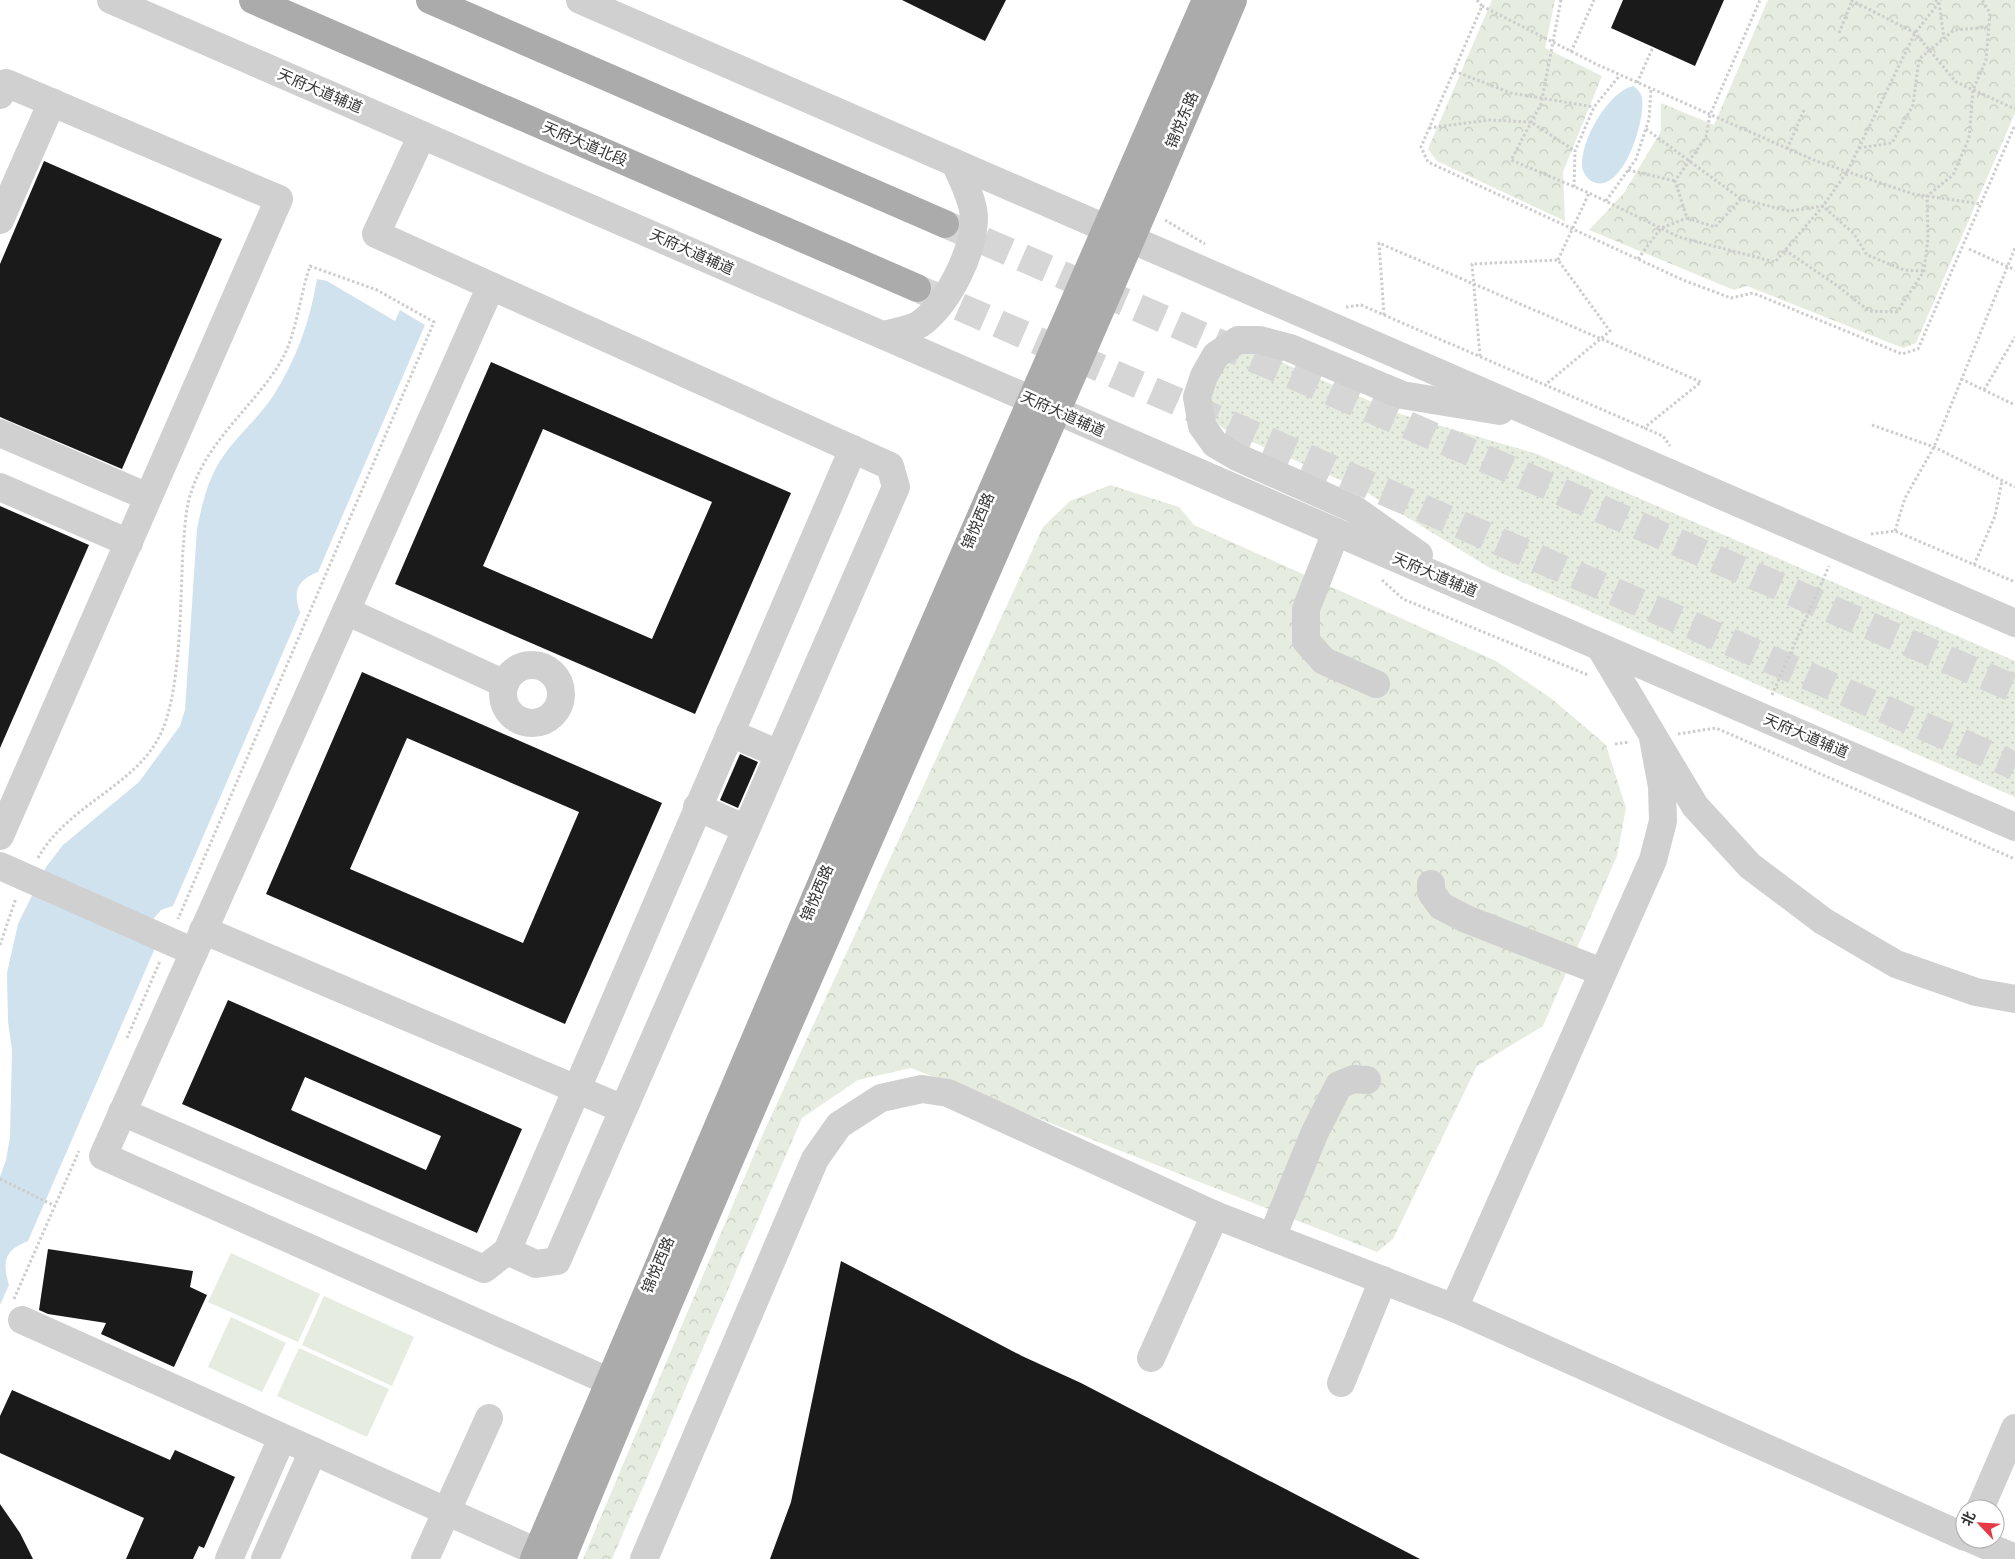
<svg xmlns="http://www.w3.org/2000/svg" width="2015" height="1559" viewBox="0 0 2015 1559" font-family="Rubik,'Noto Sans SC',sans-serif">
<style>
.grass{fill:url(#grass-dots)}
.park{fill:url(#park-crowns)}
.pitch{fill:#e6ecdf}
.water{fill:#cfe2ee}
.building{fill:#1a1a1a;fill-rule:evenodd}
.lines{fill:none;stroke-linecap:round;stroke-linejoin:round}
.major-tunnel{stroke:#d6d6d6;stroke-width:28;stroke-dasharray:28 14;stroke-linecap:butt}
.path{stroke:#cdcdcd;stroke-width:3;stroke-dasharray:2.5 2.5;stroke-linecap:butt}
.minor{stroke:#d0d0d0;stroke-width:28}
.major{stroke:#ababab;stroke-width:28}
.labels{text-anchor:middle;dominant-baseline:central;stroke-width:5;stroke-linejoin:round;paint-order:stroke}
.street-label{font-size:15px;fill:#333;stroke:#fff}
</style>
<defs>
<pattern id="grass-dots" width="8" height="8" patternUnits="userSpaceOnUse" patternTransform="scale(1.25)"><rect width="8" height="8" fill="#e6ecdf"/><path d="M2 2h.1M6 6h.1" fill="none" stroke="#c6cbc0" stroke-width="1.8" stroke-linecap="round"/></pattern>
<pattern id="park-crowns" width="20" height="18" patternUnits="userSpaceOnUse" patternTransform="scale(1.25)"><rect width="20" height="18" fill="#e6ecdf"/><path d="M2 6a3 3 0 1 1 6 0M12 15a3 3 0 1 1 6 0" fill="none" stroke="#c6cbc0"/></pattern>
</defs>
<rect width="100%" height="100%" fill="#fff"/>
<!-- grass -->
<polygon class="grass" points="1251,349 1397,413 1537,454 2015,661 2015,797 1490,568 1361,489 1227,431 1212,420 1207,379 1216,363"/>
<!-- park -->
<g class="park">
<polygon points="1492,0 1555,0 1545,48 1602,76 1563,172 1565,221 1437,161 1428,149"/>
<polygon points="1768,0 2015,0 2015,113 1916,343 1903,348 1747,286 1734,290 1589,230 1624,193 1661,131 1661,103 1714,125"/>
<polygon points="1110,485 1179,507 1194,525 1496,661 1552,699 1606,745 1626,808 1617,856 1543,1026 1477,1066 1393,1239 1377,1252 911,1068 858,1080 802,1118 612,1559 583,1559 762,1136 1043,527 1070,501"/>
</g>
<!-- pitch -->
<g class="pitch">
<polygon points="231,1253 320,1294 298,1342 208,1302"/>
<polygon points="324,1296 414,1337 392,1386 302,1345"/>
<polygon points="231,1317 286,1343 262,1392 208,1367"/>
<polygon points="299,1348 389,1389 367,1437 277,1396"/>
</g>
<!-- water -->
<g class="water">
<path d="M1633,86c5,3 8,7 9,12 4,22 -20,100 -51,83 -5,-4 -9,-10 -9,-16 -1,-25 26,-73 51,-79z"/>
<path d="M317,279l10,2 68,40 5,-11 25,15 -107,247c-22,9 -25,19 -18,41l-127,293 -12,4 -10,12 4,26 -127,293c-24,9 -26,21 -19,44l-9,20v-128l6,-17 4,-23 2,-87 -4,-28 -1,-49 11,-49 28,-57 17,-22 76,-63 41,-56 5,-16 12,-181c5,-24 10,-47 23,-68 15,-24 38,-42 53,-65 23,-36 37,-74 44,-117z"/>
</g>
<!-- building -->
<g class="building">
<polygon points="902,0 1006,0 985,41"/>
<polygon points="1623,0 1724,0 1695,66 1611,28"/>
<polygon points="44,161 222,239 122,469 0,417 0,264"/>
<path d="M491,362l300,131 -96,221 -300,-130zM543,429l169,73 -60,137 -169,-73z"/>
<polygon points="0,506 89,545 0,748"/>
<path d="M362,672l300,131 -97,221 -299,-130zM407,738l172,74 -56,131 -173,-74z"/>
<polygon points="740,754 758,762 738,808 720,800"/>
<path d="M228,1000l294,129 -45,104 -295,-129zM305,1077l136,59 -15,34 -135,-60z"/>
<polygon points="48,1249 193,1271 190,1287 207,1295 174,1367 101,1334 106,1323 48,1314 39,1310"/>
<polygon points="841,1261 1022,1356 1081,1383 1420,1559 770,1559 791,1502"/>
<polygon points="12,1390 170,1460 175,1450 235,1477 204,1548 199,1546 193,1559 126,1559 144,1518 0,1453 0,1416"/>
<polygon points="0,1504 20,1533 33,1559 0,1559"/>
</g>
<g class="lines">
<!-- major-tunnel -->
<g class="major-tunnel">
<polyline points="945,224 2015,689"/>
<polyline points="921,290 2015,766"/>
</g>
<!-- path -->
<g class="path">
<polyline points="1477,0 1482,6 1421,147 1428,162 1683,280 1731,298 1753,293 1902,354 1918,349 2015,125"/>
<polyline points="1561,0 1541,104 1511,160 1589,193 1679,237 1775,262 1823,206 1847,172 1915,33 1941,0"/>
<polyline points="1851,0 1915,33 1956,82 2015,109"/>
<polyline points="1935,0 1939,2 1944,38"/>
<polyline points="1482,6 1598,65 1816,161 1913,194 1981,204"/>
<polyline points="1839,33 1852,1"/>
<polyline points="1571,52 1594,0"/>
<polyline points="1454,71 1511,93 1594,107"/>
<polyline points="1637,83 1653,47"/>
<polyline points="1429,128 1489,120 1531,122 1575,151"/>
<polyline points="1646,129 1741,199 1789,211 1823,206 1854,234 1867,255 1904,270 1924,271"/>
<polyline points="1859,148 1892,143 1913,105 1919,59 1954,30 1989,27"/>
<polyline points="1787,149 1804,110"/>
<polyline points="1628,170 1675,181"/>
<polyline points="1574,187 1575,151 1594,107 1620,75"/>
<polyline points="1741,199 1715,227 1687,218 1675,181 1706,137 1710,115 1760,0"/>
<polyline points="1606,201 1636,159 1649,119 1651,89"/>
<polyline points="1165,220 1205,244"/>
<polyline points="1969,249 2015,270"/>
<polyline points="1785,250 1839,287 1869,311 1897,312 1924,271 1928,238 1927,196 1953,175 1969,138 1973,90 1986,60 1990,13 1982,0"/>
<polyline points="1638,259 1661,228 1687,218"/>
<polyline points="1558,260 1589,193"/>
<polyline points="1346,307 1361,305 1663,436 1670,446"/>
<polyline points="1384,315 1379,243 1701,382 1644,428"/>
<polyline points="1480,356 1472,264 1558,260 1610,331 1545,385"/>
<polyline points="1961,379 2015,405"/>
<polyline points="1984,390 2015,337"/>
<polyline points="1872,425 1934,447 2015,487"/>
<polyline points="1895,531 1905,498 1934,447 2015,248"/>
<polyline points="1871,534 1895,531 2015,582"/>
<polyline points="1974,565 1995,516 2002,481"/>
<polyline points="1382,580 1403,599 1588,675"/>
<polyline points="1772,695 1829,566"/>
<polyline points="1678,734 1716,728 2015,859"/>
<polyline points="1615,744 1630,742"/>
<path d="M38,858c29,-52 94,-71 120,-119 24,-42 22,-140 25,-190 2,-19 2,-41 9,-59 16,-50 61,-83 88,-127 17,-29 19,-65 30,-97l67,24 57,32 -256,597"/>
<polyline points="0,945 16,898"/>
<polyline points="127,1038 160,961"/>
<polyline points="0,1179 55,1206"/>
<polyline points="14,1299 79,1151"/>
</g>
<!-- minor -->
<g class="minor">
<polyline points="111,0 2015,827"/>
<polyline points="580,0 2015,623"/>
<polyline points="0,95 6,83 279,199 0,836"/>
<polyline points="422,135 376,234 491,286 103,1156 608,1381"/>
<polyline points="0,220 52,102"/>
<path d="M883,335c11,-3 27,-5 37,-11 28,-20 54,-72 54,-107 -1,-18 -12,-38 -19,-54"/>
<polyline points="0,433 148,497"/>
<polyline points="0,487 129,543"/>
<polyline points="1336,532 1306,609 1306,641 1324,661 1376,684"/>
<polyline points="1419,555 1354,509 1237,457 1215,444 1202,426 1197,397 1204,376 1216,355 1238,340 1260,340 1290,348 1402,395 1500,411"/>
<polyline points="346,611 505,684"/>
<polyline points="1600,647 1695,806 1750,866 1823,921 1896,964 1976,992 2015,999"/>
<circle cx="532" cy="694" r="29"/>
<polyline points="730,733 779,754"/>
<polyline points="697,807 746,829"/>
<polyline points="0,866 194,952"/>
<polyline points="1431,884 1431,892 1441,906 1466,919 1602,972"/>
<polyline points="203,930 623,1109"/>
<polyline points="122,1112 484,1269 507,1251 536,1264 557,1261 896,487 890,466 491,286"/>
<polyline points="1272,1237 1315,1132 1339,1085 1354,1079 1367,1080"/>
<polyline points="507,1251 853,449"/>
<polyline points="1454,1308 1653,860 1663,821 1662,787 1653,738"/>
<polyline points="22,1320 537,1552"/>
<polyline points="1151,1358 1215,1215"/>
<polyline points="1341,1383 1383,1280"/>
<polyline points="1980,1509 2015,1428"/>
<polyline points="1971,1539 2015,1558"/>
<polyline points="229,1559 282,1438"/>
<polyline points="265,1559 313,1451"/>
<polyline points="425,1559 489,1418"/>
<polyline points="644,1559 815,1159 839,1125 881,1098 922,1089 948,1093 1215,1215 1454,1308 1965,1537"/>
</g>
<!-- major -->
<g class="major">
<polyline points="253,0 917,288"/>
<polyline points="430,0 945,224"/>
<polyline points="534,1559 845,828 1206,0"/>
<path d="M562,1559c214,-524 452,-1037 671,-1559"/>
</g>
</g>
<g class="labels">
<!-- street labels -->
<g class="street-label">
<text transform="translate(320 91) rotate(23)">天府大道辅道</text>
<text transform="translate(1182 120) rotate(-67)">锦悦东路</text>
<text transform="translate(585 144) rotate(23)">天府大道北段</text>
<text transform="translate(692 252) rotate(24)">天府大道辅道</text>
<text transform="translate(1063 414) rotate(24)">天府大道辅道</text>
<text transform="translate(978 521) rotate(-67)">锦悦西路</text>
<text transform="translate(1435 575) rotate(23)">天府大道辅道</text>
<text transform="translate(1806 736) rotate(23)">天府大道辅道</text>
<text transform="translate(817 893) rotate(-67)">锦悦西路</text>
<text transform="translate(658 1265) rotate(-67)">锦悦西路</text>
</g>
</g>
<!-- north arrow -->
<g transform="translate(1980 1524) rotate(295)"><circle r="24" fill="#ffffff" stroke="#adadad"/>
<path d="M0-4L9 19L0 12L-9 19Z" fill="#e63946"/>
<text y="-8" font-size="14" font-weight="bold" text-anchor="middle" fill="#333333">北</text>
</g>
</svg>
